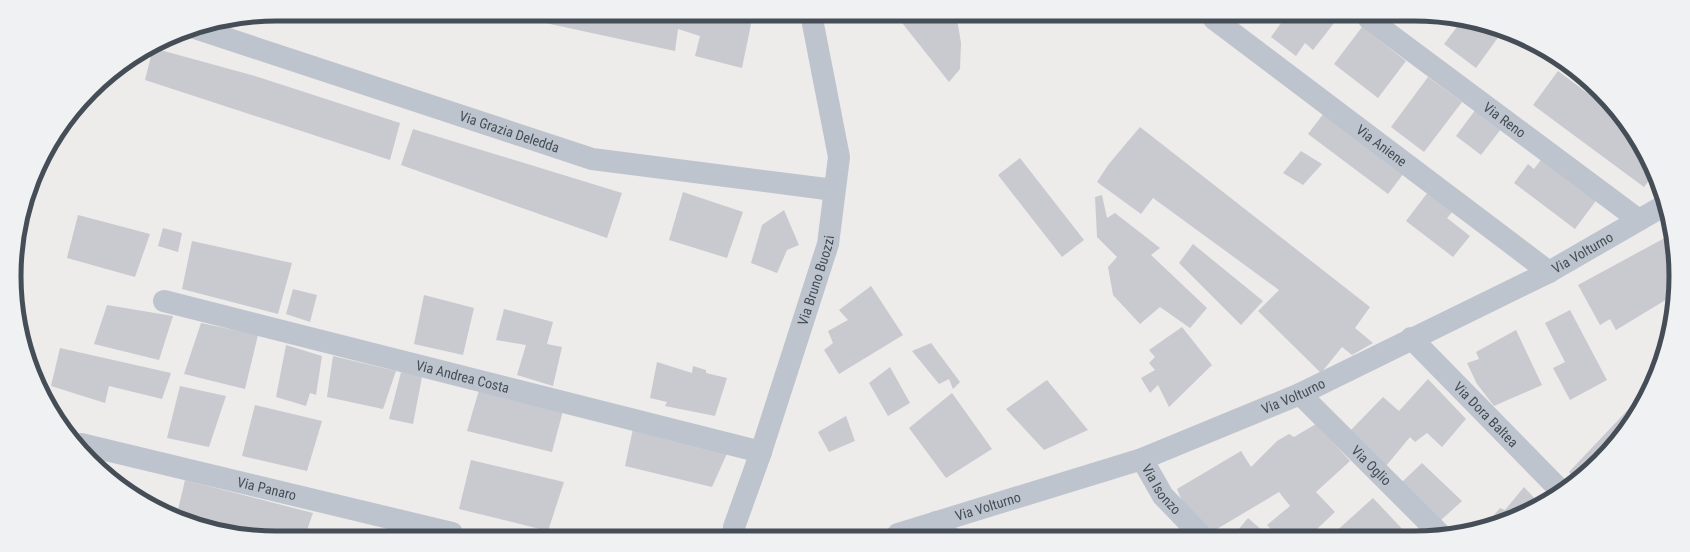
<svg xmlns="http://www.w3.org/2000/svg" width="1690" height="552" viewBox="0 0 1690 552" font-family="'Roboto Condensed',sans-serif">
<style>
.building{fill:#c8cad0}
.lines{fill:none;stroke-linecap:round;stroke-linejoin:round}
.minor{stroke:#bdc4cd;stroke-width:22}
.tertiary{stroke:#bdc4cd;stroke-width:22}
.labels{text-anchor:middle;dominant-baseline:central;stroke-width:4;stroke-linejoin:round;paint-order:stroke}
.street-label{font-size:14px;fill:#454d57;stroke:#fff}
.rim{fill:none;stroke:#454d57;stroke-width:5}
</style>
<rect width="100%" height="100%" fill="#eeebeb"/>
<!-- building -->
<g class="building">
<polygon points="527,19 752,19 742,68 695,56 700,36 678,29 675,51"/>
<polygon points="899,19 957,19 961,43 960,69 949,82"/>
<polygon points="1284,19 1329,19 1334,23 1313,50 1305,43 1296,56 1271,37"/>
<polygon points="1463,19 1497,29 1502,32 1476,68 1444,44"/>
<polygon points="1362,27 1406,61 1378,98 1334,64"/>
<polygon points="153,48 255,76 400,123 390,160 145,80"/>
<polygon points="1558,71 1622,119 1632,131 1655,173 1644,187 1533,105"/>
<polygon points="1428,77 1462,102 1424,152 1391,127"/>
<polygon points="1476,109 1501,129 1481,155 1456,136"/>
<polygon points="1324,113 1404,173 1388,194 1308,134"/>
<polygon points="1140,127 1370,307 1355,328 1373,343 1352,355 1342,347 1321,373 1258,311 1279,290 1153,198 1141,214 1097,182 1108,165"/>
<polygon points="413,129 622,193 607,238 401,165"/>
<polygon points="1301,151 1322,164 1303,185 1283,173"/>
<polygon points="1543,157 1598,198 1575,229 1514,183 1528,164 1534,169"/>
<polygon points="1020,158 1084,240 1062,257 998,175"/>
<polygon points="683,192 743,212 727,258 669,240"/>
<polygon points="1428,192 1453,211 1447,218 1470,236 1453,257 1406,221"/>
<polygon points="1102,195 1107,218 1115,213 1160,248 1151,255 1207,308 1190,328 1160,307 1140,324 1113,295 1108,267 1117,257 1097,237 1095,197"/>
<polygon points="784,210 799,245 787,250 777,273 751,263 762,225"/>
<polygon points="78,215 150,234 135,277 67,258"/>
<polygon points="163,228 182,233 178,252 158,246"/>
<polygon points="1672,234 1676,276 1674,295 1616,330 1610,319 1600,325 1578,285"/>
<polygon points="192,241 292,263 278,314 182,289"/>
<polygon points="1193,244 1263,301 1241,325 1179,263"/>
<polygon points="871,286 903,335 839,374 824,350 833,343 828,331 848,320 839,310"/>
<polygon points="293,289 317,295 310,322 286,314"/>
<polygon points="424,295 474,308 463,355 414,344"/>
<polygon points="107,305 173,316 159,360 94,344"/>
<polygon points="504,309 553,322 547,344 562,347 553,386 517,375 526,345 496,340"/>
<polygon points="1570,310 1607,380 1570,400 1553,368 1565,362 1545,323"/>
<polygon points="201,323 258,335 245,389 184,374"/>
<polygon points="1182,327 1212,365 1169,407 1158,385 1150,393 1141,378 1155,370 1149,363 1155,357 1149,350"/>
<polygon points="1516,330 1542,385 1494,406 1477,384 1467,363 1479,359 1476,352"/>
<polygon points="931,343 960,382 953,389 949,379 939,384 912,351"/>
<polygon points="286,345 322,356 316,395 310,393 306,406 276,397"/>
<polygon points="60,348 171,373 162,399 109,386 105,403 51,386"/>
<polygon points="333,356 396,371 383,409 327,397"/>
<polygon points="657,362 692,373 693,366 706,370 706,373 727,378 715,416 665,406 667,402 650,398"/>
<polygon points="890,367 910,403 888,416 869,383"/>
<polygon points="401,372 422,377 413,424 389,419"/>
<polygon points="1428,379 1466,419 1442,447 1427,433 1415,442 1410,437 1386,466 1348,433 1383,397 1399,411"/>
<polygon points="1047,380 1088,430 1044,450 1006,409"/>
<polygon points="180,386 226,396 209,447 167,438"/>
<polygon points="479,390 563,411 552,452 467,431"/>
<polygon points="952,393 992,449 946,478 909,428"/>
<polygon points="1639,398 1643,402 1641,407 1587,473 1577,480 1569,472"/>
<polygon points="255,405 322,421 307,471 242,456"/>
<polygon points="846,416 855,441 829,452 818,432"/>
<polygon points="634,424 729,449 712,487 625,466"/>
<polygon points="1316,424 1350,461 1316,492 1335,512 1317,529 1322,535 1276,535 1267,525 1290,506 1279,492 1212,532 1184,506 1177,489 1241,451 1251,467 1277,441 1289,434 1294,437"/>
<polygon points="471,460 564,482 548,531 459,509"/>
<polygon points="1422,463 1462,501 1440,521 1401,483"/>
<polygon points="185,480 313,513 306,533 225,533 176,518"/>
<polygon points="1524,487 1540,504 1530,511 1486,524 1500,508 1505,510"/>
<polygon points="1373,498 1407,534 1406,536 1332,535"/>
<polygon points="1248,518 1264,532 1261,535 1234,535"/>
</g>
<g class="lines">
<!-- minor -->
<g class="minor">
<path id="s1" d="M1214,19l335,253"/>
<path id="s2" d="M1369,19l270,201"/>
<path id="s3" d="M195,28l397,131 242,31"/>
<path id="s4" d="M164,301l597,151"/>
<path id="s5" d="M1411,338l149,152"/>
<path id="s6" d="M1300,394l142,142"/>
<path id="s7" d="M81,444l371,89"/>
<path id="s8" d="M1142,459l21,37 38,39"/>
<polyline points="936,522 948,535"/>
</g>
<!-- tertiary -->
<g class="tertiary">
<path id="s9" d="M734,534v-7l27,-75 67,-208 11,-87 -27,-138"/>
<path id="s10" d="M898,534l244,-75 158,-65 249,-122 116,-67"/>
</g>
</g>
<g class="labels">
<!-- street labels -->
<g class="street-label">
<text stroke="none"><textPath href="#s2" startOffset="169">Via Reno</textPath></text>
<text stroke="none"><textPath href="#s3" startOffset="331">Via Grazia Deledda</textPath></text>
<text stroke="none"><textPath href="#s1" startOffset="210">Via Aniene</textPath></text>
<text stroke="none"><textPath href="#s10" startOffset="742">Via Volturno</textPath></text>
<text stroke="none"><textPath href="#s9" startOffset="267">Via Bruno Buozzi</textPath></text>
<text stroke="none"><textPath href="#s4" startOffset="308">Via Andrea Costa</textPath></text>
<text stroke="none"><textPath href="#s10" startOffset="419">Via Volturno</textPath></text>
<text stroke="none"><textPath href="#s5" startOffset="107">Via Dora Baltea</textPath></text>
<text stroke="none"><textPath href="#s6" startOffset="101">Via Oglio</textPath></text>
<text stroke="none"><textPath href="#s8" startOffset="36">Via Isonzo</textPath></text>
<text stroke="none"><textPath href="#s7" startOffset="191">Via Panaro</textPath></text>
<text stroke="none"><textPath href="#s10" startOffset="94">Via Volturno</textPath></text>
</g>
</g>
<!-- crop -->
<path d="M0 0H1690V552H0ZM276 21H1414A255 255 0 0 1 1669 276V276A255 255 0 0 1 1414 531H276A255 255 0 0 1 21 276V276A255 255 0 0 1 276 21Z" fill="#f0f1f2" fill-rule="evenodd"/>
<path class="rim" d="M276 21H1414A255 255 0 0 1 1669 276V276A255 255 0 0 1 1414 531H276A255 255 0 0 1 21 276V276A255 255 0 0 1 276 21Z"/>
</svg>
